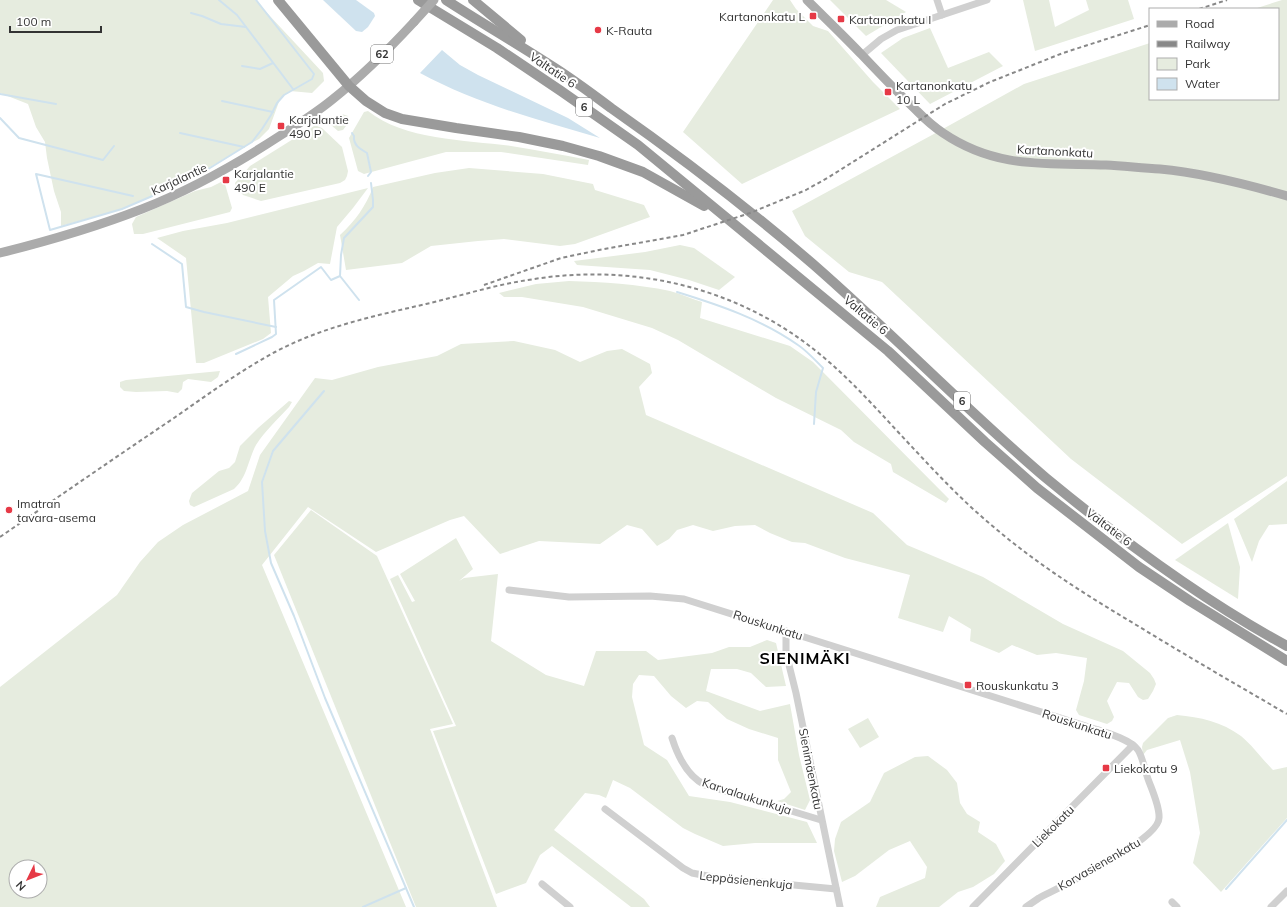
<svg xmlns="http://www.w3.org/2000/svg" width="1287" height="907" viewBox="0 0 1287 907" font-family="Mulish,sans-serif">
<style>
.green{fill:#e6ecdf;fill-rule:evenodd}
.water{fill:#cfe2ee}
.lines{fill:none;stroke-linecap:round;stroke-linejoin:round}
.stream{stroke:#cfe2ee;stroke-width:2}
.minor{stroke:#d0d0d0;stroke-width:7}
.major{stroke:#ababab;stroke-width:9}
.highway{stroke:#9a9a9a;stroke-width:10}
.rail{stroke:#888;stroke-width:2;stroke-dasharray:4 3;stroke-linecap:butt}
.major-bridge{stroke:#ababab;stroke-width:9}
.poi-dot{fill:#e63946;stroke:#fff;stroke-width:1.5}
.labels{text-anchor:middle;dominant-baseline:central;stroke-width:4;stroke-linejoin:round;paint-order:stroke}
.shield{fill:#fff;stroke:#707070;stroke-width:1}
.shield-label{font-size:11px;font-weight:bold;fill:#333}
.poi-label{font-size:12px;fill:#333;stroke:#fff;text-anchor:start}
.street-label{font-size:12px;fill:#333;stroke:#fff}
.district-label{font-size:16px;font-weight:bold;letter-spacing:1px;fill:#000;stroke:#fff}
</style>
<rect width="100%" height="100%" fill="#fff"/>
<!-- green -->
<g class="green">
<polygon points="0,0 255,0 323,73 324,81 312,93 290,91 284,95 280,99 269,129 259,139 247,145 185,182 122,209 61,226 61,212 54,191 47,158 45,142 36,127 28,104 0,93"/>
<polygon points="773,0 790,0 796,9 813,26 828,31 873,82 900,109 742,184 683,132"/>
<polygon points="830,0 886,0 906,12 866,36"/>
<polygon points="1023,0 1049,0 1055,27 1089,10 1086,0 1128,0 1134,19 1035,51"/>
<polygon points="1282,0 1287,0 1287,476 1182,544 1071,459 882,282 849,272 805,236 792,211 932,135 1024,84 1150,43 1150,99 1278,99 1278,9 1254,9"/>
<polygon points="930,28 948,68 989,52 1003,66 930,104 881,53 903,38"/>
<path d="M368,111c36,29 98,29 143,35 26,4 52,9 78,14l-1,5 -87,-13h-55l-82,22 -6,-3 -9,-33 15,-26z"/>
<path d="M342,114l6,2 1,6 -6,8 -5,1 -7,-6c-1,-7 5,-9 11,-11z"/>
<polygon points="314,126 317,126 322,128 342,147 348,171 347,176 345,180 340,183 261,201 243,195 236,187 235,183 250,166"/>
<path d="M469,168l74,6 50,10 2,6 49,15 6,12 -75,27 -15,2 -56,-7 -26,2 -47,5 -29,17 -56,7 -6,-35c15,-14 26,-29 33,-48l62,-14z"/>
<polygon points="221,182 225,184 232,208 230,212 143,234 134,234 132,224 136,217 195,191 211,187"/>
<polygon points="368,188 353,208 337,227 330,264 318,263 304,271 293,276 268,297 271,333 263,339 204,363 196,363 186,258 157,238 183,231 227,223"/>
<polygon points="680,245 694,248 735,277 719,290 689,280 650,270 577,265 574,261 645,252"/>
<path d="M569,281c34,1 68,3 101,10 11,3 22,8 32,11l-2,16 90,28 23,16 136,137 -3,4 -53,-31 -2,-8 -37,-22 -13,-12 -65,-32 -98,-58 -26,-12 -69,-21 -61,-10h-18l-5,-4 37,-9z"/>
<path d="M514,341l41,9 25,12 27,-11 15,-2 28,15 2,9 -13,14 7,28 227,98 34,32 76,32 80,47 60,27 27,22 4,6 2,5 -3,7 -5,8 -5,1 -5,-3 -9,-14 -12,-1 -10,19 7,16 -2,4 -5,3 -28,-9 -3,-5 8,-29 3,-23 -31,-5 -19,2 -25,-10 -13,8 -29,-12 1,-12 -22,-13 -6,16 -45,-14 12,-43 -65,-17 -40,-15 -13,-1 -22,-9 -15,-8 -20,1 -22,5 -20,-6 -16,5 -8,9 -12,7 -15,-17 -15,-4 -27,19 -61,-3 -39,13 -36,-38 -14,4 -74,32 -68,-45 -46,58 144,342h-406v-220l117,-92 23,-33 18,-20 25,-17 65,-34 12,-36 55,-77 17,2 46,-13 59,-11 24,-12zM16,867h24v24h-24z"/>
<polygon points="220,371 218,377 211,382 188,379 183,382 182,389 178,393 167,391 136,392 124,391 120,387 120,382 126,380"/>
<path d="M289,401l3,1 -3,5c-11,12 -24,24 -33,38 -8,15 -9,33 -22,44l-40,18 -4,-2 -1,-4 3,-8 27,-22 10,-3 6,-6 5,-16 18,-18z"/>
<polygon points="1287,481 1287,524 1269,525 1259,541 1252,562 1234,519"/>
<polygon points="311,510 377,556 453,724 430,729 497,907 416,907 274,555"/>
<polygon points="1228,523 1240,567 1238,599 1175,560"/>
<polygon points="456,538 473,569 459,581 464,578 498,574 491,641 546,675 584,686 596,651 646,651 658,660 712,653 729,647 750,647 767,640 776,643 786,686 766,687 751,673 737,669 711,669 706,691 760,711 790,704 799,755 810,800 805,810 777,801 784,799 791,792 778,760 778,738 749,729 727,719 708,702 697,701 686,708 671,696 654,676 639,675 633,684 632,697 644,745 667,760 689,796 730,802 807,822 817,843 755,843 723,846 695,834 683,828 630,788 613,780 606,798 599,795 585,793 554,830 644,899 650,907 631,907 552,846 540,855 526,883 496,894 433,731 456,726 390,579 398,575 412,602 415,601 400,574"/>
<path d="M1177,715c23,2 45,7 64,21 11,9 22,24 32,34l14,-3v51l-66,74 -28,-29 7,-30 -10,-61 -10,-32 -33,10 -4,5 -1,-8 1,-4 25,-25z"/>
<polygon points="868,718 879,737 860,748 848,729"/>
<polygon points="928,756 947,770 957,783 960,803 967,814 980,822 978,832 996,844 1005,861 994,874 973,887 958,892 939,907 876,907 880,897 925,878 927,867 910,841 889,850 855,876 842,882 834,851 835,839 841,822 870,802 884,773 915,757"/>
</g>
<!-- water -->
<g class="water">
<polygon points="323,0 356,0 374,13 375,16 368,27 362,32 356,31"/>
<path d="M442,50l18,15 18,10 90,43 32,20c-61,-18 -123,-34 -180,-65z"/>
</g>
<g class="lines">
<!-- stream -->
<g class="stream">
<polyline points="219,0 237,15 293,89"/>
<polyline points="191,13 202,16 221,24 246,27"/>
<polyline points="242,66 260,69 273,63"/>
<polyline points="0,94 56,104"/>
<polyline points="222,101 273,112"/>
<polyline points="0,118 19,138 103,160 114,146"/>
<polyline points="180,133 244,147"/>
<path d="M352,133l2,3c-1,9 6,13 13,17l4,19 -3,4"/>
<polyline points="133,196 36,174 50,230 122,209 185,182 205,171 252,142 262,129 271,115 277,103 284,95 312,79 314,74 256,0"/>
<polyline points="152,244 182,264 186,307 204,312 276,327"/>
<path d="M677,292c42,13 84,27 121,53 9,6 17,15 25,23l-7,24 -2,32"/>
<polyline points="359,300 340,276 341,255 344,238 373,207 373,200 371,183"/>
<polyline points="236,354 272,337 276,334 274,300 321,267 331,280 340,276"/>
<polyline points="324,391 273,451 262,482 265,531 271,563 294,616 325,698 414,907"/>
<polyline points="1226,889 1287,820"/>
<polyline points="363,907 406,888"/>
</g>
<!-- minor -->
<g class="minor">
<polyline points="937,0 942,15"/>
<polyline points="862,55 881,39 897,30 987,0"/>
<path d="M509,590l60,7 81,-1 34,3 408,129c12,4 38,11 46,22 5,8 7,21 10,29 4,11 12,28 11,39 0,22 -99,69 -120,80l-13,9"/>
<polyline points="786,631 786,653 796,693 840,907"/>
<path d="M672,738c6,19 15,38 33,47l116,35"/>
<polyline points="605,809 683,868 692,873 718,878 836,889"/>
<polyline points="542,884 570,907"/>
<polyline points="1172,902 1177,907"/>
<polyline points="973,907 1133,745"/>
<polyline points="1271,907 1287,891"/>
</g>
<!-- major -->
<g class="major">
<path d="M807,0c18,18 37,36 55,55 18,19 36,38 55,56 8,8 17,16 26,22 53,36 102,30 163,32 18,1 36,3 54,4 43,4 86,15 127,27"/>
<path d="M0,253c48,-12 96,-26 142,-44 48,-19 93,-44 136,-72 19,-12 38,-24 55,-38 29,-23 56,-50 81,-77"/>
</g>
<!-- highway -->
<g class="highway">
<polyline points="278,0 349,86 366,101 385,113 402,119 456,128 519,137 563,146 599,156 643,172 704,206"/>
<polyline points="418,0 497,48 561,91 638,145 888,351 985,442 1037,488 1139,567 1190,601 1287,661"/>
<path d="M446,0c34,22 70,43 104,65 21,13 41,28 61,43 70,49 138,101 203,157 79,69 152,145 232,213 74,61 156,122 241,168"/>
<polyline points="473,0 521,40"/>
</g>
<!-- rail -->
<g class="rail">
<polyline points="1199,9 1227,0"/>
<polyline points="484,285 561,258 599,250 683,235 750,213 806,190 829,177 945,104 990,82 1063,53 1150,25"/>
<path d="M0,537c58,-40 116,-80 174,-119 33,-23 66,-47 101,-66 47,-25 99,-36 151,-48 34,-8 68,-19 102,-24 88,-15 178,0 254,47 47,29 80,66 117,106 29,31 58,63 90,90 46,40 97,72 149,103 49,30 99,59 149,88"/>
</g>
<!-- major-bridge -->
<polyline class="major-bridge" points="414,22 434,0"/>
</g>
<!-- markers -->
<g class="poi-dot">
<rect x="809" y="12" width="8" height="8" rx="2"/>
<rect x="837" y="15" width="8" height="8" rx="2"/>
<circle cx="598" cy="30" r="4"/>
<rect x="884" y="88" width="8" height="8" rx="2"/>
<rect x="277" y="122" width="8" height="8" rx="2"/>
<rect x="222" y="176" width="8" height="8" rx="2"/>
<circle cx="9" cy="510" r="4"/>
<rect x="964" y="681" width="8" height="8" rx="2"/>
<rect x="1102" y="764" width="8" height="8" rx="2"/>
</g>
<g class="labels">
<!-- shield labels -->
<g class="shield">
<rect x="371" y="45" width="22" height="18" rx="3"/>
<rect x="576" y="98" width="16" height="18" rx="3"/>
<rect x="954" y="392" width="16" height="18" rx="3"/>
</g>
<g class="shield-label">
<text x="382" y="54">62</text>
<text x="584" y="107">6</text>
<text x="962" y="401">6</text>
</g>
<!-- poi labels -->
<g class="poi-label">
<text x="805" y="16" text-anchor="end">Kartanonkatu L</text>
<text x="849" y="19">Kartanonkatu I</text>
<text x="606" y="30">K-Rauta</text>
<text x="896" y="85">Kartanonkatu<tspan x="896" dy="14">10 L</tspan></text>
<text x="289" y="119">Karjalantie<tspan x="289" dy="14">490 P</tspan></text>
<text x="234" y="173">Karjalantie<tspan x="234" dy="14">490 E</tspan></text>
<text x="17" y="503">Imatran<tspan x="17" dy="14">tavara-asema</tspan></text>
<text x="976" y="685">Rouskunkatu 3</text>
<text x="1114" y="768">Liekokatu 9</text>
</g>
<!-- street labels -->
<g class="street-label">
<text transform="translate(553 70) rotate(34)">Valtatie 6</text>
<text transform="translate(1055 151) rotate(3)">Kartanonkatu</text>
<text transform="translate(179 179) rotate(-25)">Karjalantie</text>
<text transform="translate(866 315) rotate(40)">Valtatie 6</text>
<text transform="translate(1109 527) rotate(37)">Valtatie 6</text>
<text transform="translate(768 625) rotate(18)">Rouskunkatu</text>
<text transform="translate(1077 724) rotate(18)">Rouskunkatu</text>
<text transform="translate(811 769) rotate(79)">Sienimäenkatu</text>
<text transform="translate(747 796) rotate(18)">Karvalaukunkuja</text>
<text transform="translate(1053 826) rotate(-45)">Liekokatu</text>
<text transform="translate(1099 864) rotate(-30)">Korvasienenkatu</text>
<text transform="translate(746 880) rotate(6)">Leppäsienenkuja</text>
</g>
<!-- district labels -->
<g class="district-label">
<text x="805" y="658">SIENIMÄKI</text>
</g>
</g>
<!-- legend -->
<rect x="1149" y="8" width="130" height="92" fill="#ffffff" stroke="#adadad"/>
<rect x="1157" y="21" width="20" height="6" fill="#ababab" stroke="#adadad"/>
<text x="1185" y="28" font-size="12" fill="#333333">Road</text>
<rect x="1157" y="41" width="20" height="6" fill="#888888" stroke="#adadad"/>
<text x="1185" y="48" font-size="12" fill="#333333">Railway</text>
<rect x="1157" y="58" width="20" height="12" fill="#e6ecdf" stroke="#adadad"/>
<text x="1185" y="68" font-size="12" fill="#333333">Park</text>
<rect x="1157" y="78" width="20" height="12" fill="#cfe2ee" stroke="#adadad"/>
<text x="1185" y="88" font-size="12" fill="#333333">Water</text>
<!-- north arrow -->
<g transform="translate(28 879) rotate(227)"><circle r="19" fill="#ffffff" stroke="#adadad"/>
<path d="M0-3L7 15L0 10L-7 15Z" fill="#e63946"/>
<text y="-6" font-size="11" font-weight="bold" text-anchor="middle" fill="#333333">N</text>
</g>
<!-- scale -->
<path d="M10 26v6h91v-6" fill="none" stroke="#333333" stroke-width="2"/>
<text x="16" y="26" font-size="12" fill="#333333" stroke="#ffffff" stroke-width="3" paint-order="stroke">100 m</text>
</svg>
